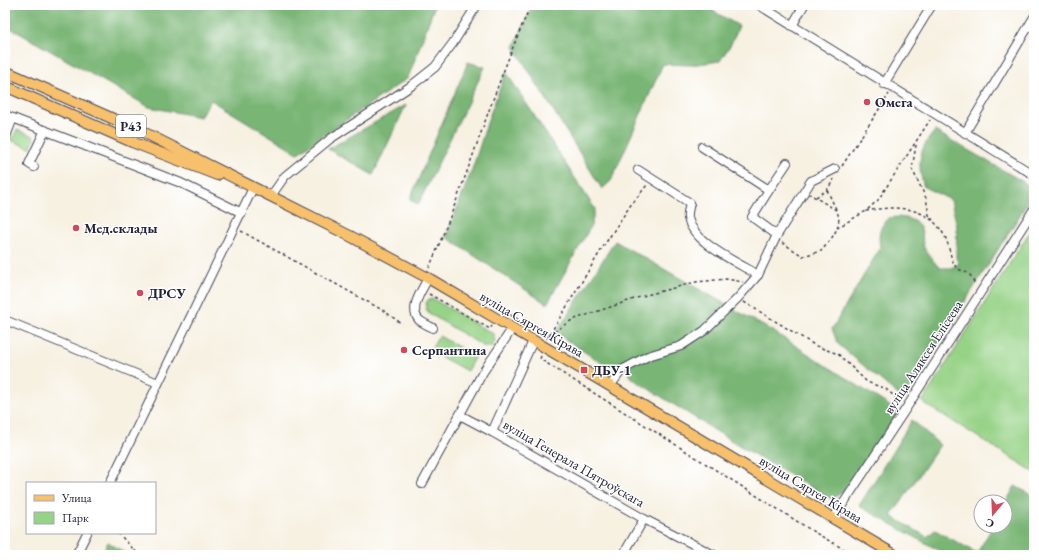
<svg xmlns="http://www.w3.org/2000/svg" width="1039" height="560" viewBox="0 0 1039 560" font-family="'EB Garamond',serif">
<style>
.green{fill:#97d387;stroke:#5c7a61}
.forest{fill:#79b574;stroke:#4e6c58}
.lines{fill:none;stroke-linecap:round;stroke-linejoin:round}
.minor-casing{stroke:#424154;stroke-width:10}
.major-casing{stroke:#424154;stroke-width:12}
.path{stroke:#424154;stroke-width:1.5;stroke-dasharray:3 3;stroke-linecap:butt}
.minor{stroke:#fff;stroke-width:8}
.major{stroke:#f7c06c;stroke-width:10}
.poi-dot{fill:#d1495b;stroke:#fff;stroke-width:1.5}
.labels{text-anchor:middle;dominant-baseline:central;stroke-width:3;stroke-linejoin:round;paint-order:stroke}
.shield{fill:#fff;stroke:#646476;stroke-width:1}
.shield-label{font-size:13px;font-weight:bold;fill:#22223b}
.poi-label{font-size:14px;font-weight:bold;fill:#22223b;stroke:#fff;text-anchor:start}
.street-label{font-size:14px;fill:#22223b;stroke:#fff}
</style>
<rect width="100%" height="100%" fill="#fff"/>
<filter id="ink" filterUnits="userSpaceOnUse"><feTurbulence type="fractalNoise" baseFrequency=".025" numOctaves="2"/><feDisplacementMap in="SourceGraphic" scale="8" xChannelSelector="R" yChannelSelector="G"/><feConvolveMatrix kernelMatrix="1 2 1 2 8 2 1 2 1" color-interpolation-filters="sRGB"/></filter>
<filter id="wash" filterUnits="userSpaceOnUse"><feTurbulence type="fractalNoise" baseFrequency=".012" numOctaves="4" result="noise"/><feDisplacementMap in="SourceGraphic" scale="16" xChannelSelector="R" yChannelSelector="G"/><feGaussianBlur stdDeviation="0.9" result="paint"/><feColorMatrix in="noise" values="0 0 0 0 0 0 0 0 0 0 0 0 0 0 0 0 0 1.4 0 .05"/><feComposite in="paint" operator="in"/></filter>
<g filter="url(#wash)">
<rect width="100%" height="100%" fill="#f7f1e2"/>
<!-- green -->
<g class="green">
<polygon points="17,130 33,136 34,140 30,148 10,140"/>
<polygon points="1034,225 1034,472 922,402"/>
<polygon points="433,299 493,334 495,341 491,347 483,346 430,314 426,309 426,303 428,300"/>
<polygon points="439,336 475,356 467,371 430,351"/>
</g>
<!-- forest -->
<g class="forest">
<polygon points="10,5 435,5 408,78 298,153 211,100 200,117 149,107 5,25 5,17"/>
<polygon points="533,5 703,5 739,26 731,44 720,61 690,65 663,64 611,181 602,189 514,47"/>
<polygon points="468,62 485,67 418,205 410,199"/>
<polygon points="506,72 595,209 591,226 547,304 446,237 474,164 489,117"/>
<polygon points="406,105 373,175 328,149"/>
<path d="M935,131l92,53v20l-124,195 -65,-55 -6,-15 48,-81c-2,-14 -1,-20 8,-30 14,-2 30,-1 34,15 1,4 0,8 1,12 3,8 11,17 17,23h11l8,-4 -3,-6 1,-31 -6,-27 -27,-13c-7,-23 -6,-37 11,-56z"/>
<polygon points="615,241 774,332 899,412 843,492 831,499 740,446 633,379 625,368 603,364 556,333"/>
<polygon points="912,420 940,445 891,516 927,537 935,530 977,553 993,526 1005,526 1005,504 1015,486 1034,496 1034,555 947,555 859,506"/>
<polygon points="108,542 128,555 102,555"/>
</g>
</g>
<g filter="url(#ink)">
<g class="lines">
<defs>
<g id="minor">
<polyline points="759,5 1034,175"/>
<polyline points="792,26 804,5"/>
<polyline points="884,84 932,5"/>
<polyline points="5,115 181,183 242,213"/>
<polyline points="965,133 1034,17"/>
<polyline points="5,139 13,118"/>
<polyline points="702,147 769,190 752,217 777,235"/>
<polyline points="34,167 29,164 45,130"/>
<path d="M638,170l52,33c-1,5 -3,10 -2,15 5,25 49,44 70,57"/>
<polyline points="769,190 787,163"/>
<polyline points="271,196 285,176 330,139 411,86 435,67 453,43 477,5"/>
<path d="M428,278c-5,11 -20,30 -9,42 4,3 10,6 14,8"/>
<polyline points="5,320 158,383"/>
<polyline points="533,341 492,432 644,519 714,555"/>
<polyline points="610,386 622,370 648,356 681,346 704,331 738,298 758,275 777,235 811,181 835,169"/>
<polyline points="460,415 492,432"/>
<polyline points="110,483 253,188"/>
<polyline points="422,484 483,372 512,329"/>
<polyline points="833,519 907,407 1034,209"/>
<polyline points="76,555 87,533"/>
<polyline points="623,555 644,519"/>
</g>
<g id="major">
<polyline points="5,71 143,132 350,236 428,278 895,555"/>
<polyline points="5,86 132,142 217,175"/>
</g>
</defs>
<!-- minor casing -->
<use href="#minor" class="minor-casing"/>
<!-- major casing -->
<use href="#major" class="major-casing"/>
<!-- path -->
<g class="path">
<polyline points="916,145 912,169 926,198 929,215 933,220"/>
<polyline points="842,166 889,94"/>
<polyline points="827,190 836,209"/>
<path d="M808,193l28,17c9,14 -6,31 -15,41l-18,5 -25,-16z"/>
<polyline points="816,197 827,190 834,179"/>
<path d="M866,211c30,-6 62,-5 78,24 6,10 5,22 12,32 3,4 10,4 13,7 3,3 5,8 6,11"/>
<polyline points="837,228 866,211 878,200 930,120"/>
<polyline points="241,231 384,311 402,324"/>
<path d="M429,268c38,-86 63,-177 102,-263"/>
<polyline points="429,294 490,329 492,326"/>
<polyline points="744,302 816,346 838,354 867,382 886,389 901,402"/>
<polyline points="505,312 547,336"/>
<polyline points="549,335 572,320 643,296 696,282 726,279 743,282"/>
<polyline points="547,339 603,247 630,206 647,185"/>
<polyline points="541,356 540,359 814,532 854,555"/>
<polyline points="118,533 139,555"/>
</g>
<!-- minor -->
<use href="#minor" class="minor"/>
<!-- major -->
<use href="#major" class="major"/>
</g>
</g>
<!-- markers -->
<g class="poi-dot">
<circle cx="867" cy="102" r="4"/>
<circle cx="76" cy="228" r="4"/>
<circle cx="140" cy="293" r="4"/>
<circle cx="404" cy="350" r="4"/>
<rect x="580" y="366" width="8" height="8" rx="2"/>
</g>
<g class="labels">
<!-- shield labels -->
<rect class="shield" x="116" y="115" width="30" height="22" rx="3"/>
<g class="shield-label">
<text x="131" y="126">Р43</text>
</g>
<!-- poi labels -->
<g class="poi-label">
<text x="875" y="102">Омега</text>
<text x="84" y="228">Мед.склады</text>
<text x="148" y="293">ДРСУ</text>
<text x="412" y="350">Серпантина</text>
<text x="592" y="370">ДБУ-1</text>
</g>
<!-- street labels -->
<g class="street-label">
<text transform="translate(532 324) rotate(30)">вуліца Сяргея Кірава</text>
<text transform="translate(923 357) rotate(-57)">вуліца Аляксея Елісеева</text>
<text transform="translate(574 463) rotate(30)">вуліца Генерала Пятроўскага</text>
<text transform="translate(811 489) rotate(31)">вуліца Сяргея Кірава</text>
</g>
</g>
<!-- margin -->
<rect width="1039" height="560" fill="none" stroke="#fff" stroke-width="20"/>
<!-- legend -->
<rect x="26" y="482" width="130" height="52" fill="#ffffff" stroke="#a7a7b1"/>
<rect x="34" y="495" width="20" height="6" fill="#f7c06c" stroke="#a7a7b1"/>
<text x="62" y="502" font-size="12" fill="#22223b">Улица</text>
<rect x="34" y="512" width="20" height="12" fill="#97d387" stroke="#a7a7b1"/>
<text x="62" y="522" font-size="12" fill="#22223b">Парк</text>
<!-- north arrow -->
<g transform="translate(993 514) rotate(199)"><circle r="19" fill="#ffffff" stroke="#a7a7b1"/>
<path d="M0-3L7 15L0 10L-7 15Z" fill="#d1495b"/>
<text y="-6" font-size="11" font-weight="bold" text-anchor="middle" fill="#22223b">С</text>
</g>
</svg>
